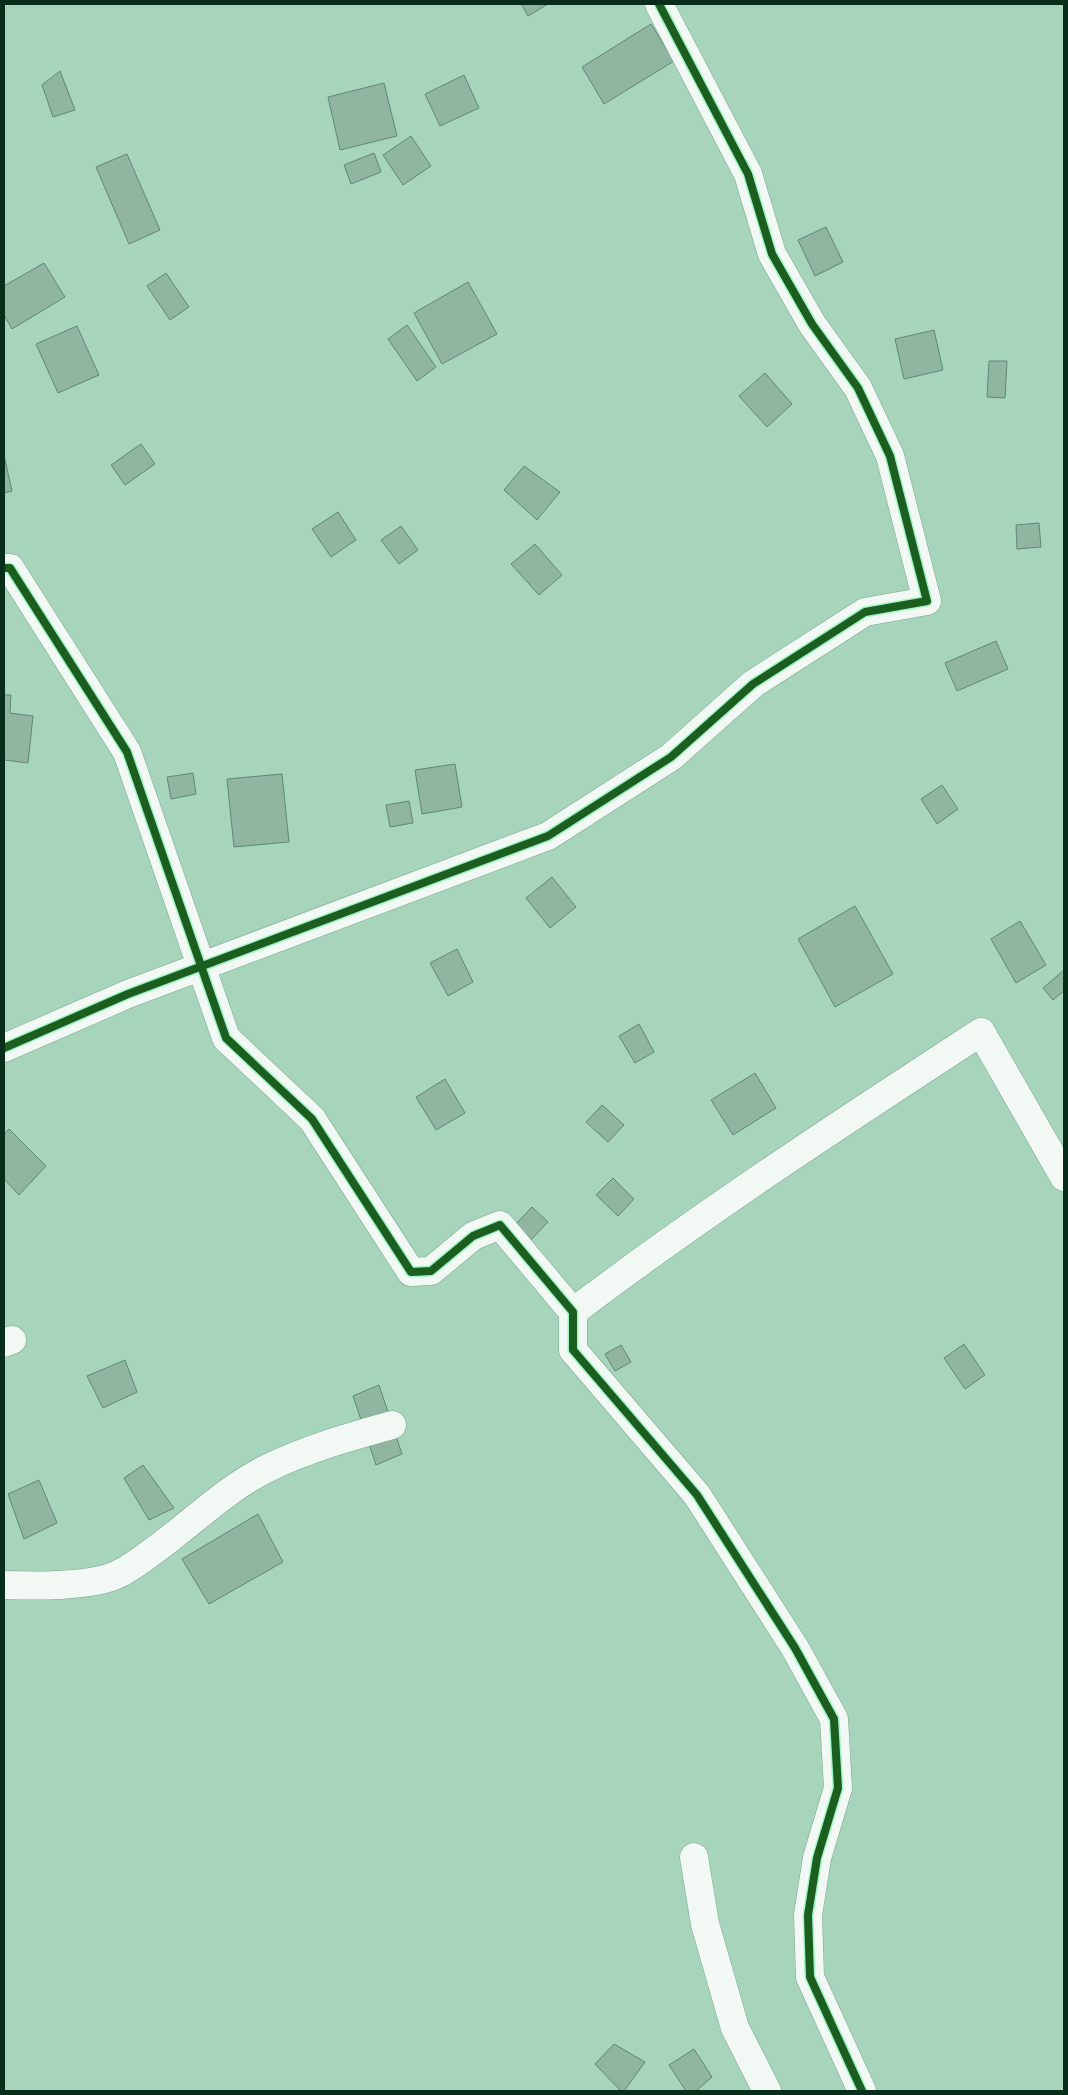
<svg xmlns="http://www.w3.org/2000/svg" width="1068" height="2095" viewBox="0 0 1068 2095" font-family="'Noto Sans',sans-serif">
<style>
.building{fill:#90b5a1;stroke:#5f8875}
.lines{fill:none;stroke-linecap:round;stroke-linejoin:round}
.street-casing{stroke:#7ea38f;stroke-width:29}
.street{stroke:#f2f9f5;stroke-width:28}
.cycleway-casing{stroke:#a1f5c6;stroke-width:11}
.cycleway{stroke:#1b5e20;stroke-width:8}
</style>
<rect width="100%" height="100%" fill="#a7d5bc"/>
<!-- building -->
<g class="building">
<polygon points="521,4 548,4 528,16"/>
<polygon points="651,24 674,61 604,104 582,67"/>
<polygon points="60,71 75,110 53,117 42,85"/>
<polygon points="464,75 479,108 440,126 425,94"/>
<polygon points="384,83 397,136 340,150 328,97"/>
<polygon points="411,136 431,166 403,185 383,155"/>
<polygon points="374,153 381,172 351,184 344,165"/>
<polygon points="127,154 160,230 129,244 96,167"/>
<polygon points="826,227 843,262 815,276 798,240"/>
<polygon points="44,263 65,297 12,329 4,315 4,286"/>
<polygon points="166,273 189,307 170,320 147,286"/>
<polygon points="468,282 497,334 442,364 414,313"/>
<polygon points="407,325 436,367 417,381 388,339"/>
<polygon points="77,326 99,375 58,393 36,344"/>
<polygon points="934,330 943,370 904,379 895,339"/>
<polygon points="989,361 1007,361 1005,398 987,397"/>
<polygon points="765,373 792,404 767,427 739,396"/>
<polygon points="141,444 155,464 125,485 111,465"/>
<polygon points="4,455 12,491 4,493"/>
<polygon points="524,466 560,492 537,520 504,490"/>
<polygon points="338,512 356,540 331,557 312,529"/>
<polygon points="1039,523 1041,547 1017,549 1016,525"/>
<polygon points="401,526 418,550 399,564 381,540"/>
<polygon points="535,544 562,575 539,595 511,564"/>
<polygon points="996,641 1008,669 957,691 945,663"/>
<polygon points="4,695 11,695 10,713 33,716 28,763 4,760"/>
<polygon points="455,764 462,807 422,814 415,770"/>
<polygon points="193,773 196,794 171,799 167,777"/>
<polygon points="282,774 289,842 234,847 227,779"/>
<polygon points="942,785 958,809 937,824 921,799"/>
<polygon points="409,801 413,823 390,827 386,805"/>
<polygon points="552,877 576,907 550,928 526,898"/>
<polygon points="855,906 893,974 835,1007 798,939"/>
<polygon points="1020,921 1046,965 1016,983 991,939"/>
<polygon points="457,949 473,982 448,996 430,963"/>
<polygon points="1064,970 1064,991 1053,1000 1043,988"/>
<polygon points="639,1024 654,1052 635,1063 619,1036"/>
<polygon points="755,1073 776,1108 733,1135 711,1100"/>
<polygon points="445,1079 465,1113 436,1130 416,1097"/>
<polygon points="602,1105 624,1125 608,1142 586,1122"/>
<polygon points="9,1129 46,1166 19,1195 4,1179 4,1134"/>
<polygon points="613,1178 634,1199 618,1216 596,1195"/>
<polygon points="532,1207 548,1222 527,1244 511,1229"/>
<polygon points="964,1344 985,1375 965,1389 944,1358"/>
<polygon points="621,1345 631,1362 615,1371 605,1354"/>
<polygon points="125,1360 137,1392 103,1408 87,1376"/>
<polygon points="379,1385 402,1454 376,1465 353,1396"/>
<polygon points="143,1465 174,1508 149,1520 124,1478"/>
<polygon points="39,1480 57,1523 24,1539 8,1494"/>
<polygon points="258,1514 283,1562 209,1604 182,1559"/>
<polygon points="614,2044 645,2062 624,2091 621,2091 595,2064"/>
<polygon points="694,2049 712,2077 696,2091 686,2091 669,2065"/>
</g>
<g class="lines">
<defs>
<g id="street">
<polyline points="4,568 10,568 127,752 226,1038 312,1119 411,1272 431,1271 473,1236 500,1225 573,1312 573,1350 697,1495 795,1648 834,1719 838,1788 817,1858 808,1915 810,1977 862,2091"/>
<polyline points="4,1048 128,994 548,836 671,757 753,684 865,612 927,601 890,456 858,388 812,324 772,254 748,174 659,4"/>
<path d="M573,1312c132,-100 270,-190 408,-280l83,145"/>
<polyline points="4,1343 12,1340"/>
<path d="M4,1585c31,1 81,2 110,-9 13,-5 27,-16 38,-24 38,-27 72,-62 114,-83 40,-20 83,-32 126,-44"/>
<polyline points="694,1857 705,1924 735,2028 767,2091"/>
</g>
</defs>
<!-- street casing -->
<use href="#street" class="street-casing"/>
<!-- street -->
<use href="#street" class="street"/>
<defs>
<g id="cycleway">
<polyline points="4,568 10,568 127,752 226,1038 312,1119 411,1272 431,1271 473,1236 500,1225 573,1312 573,1350 697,1495 795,1648 834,1719 838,1788 817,1858 808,1915 810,1977 862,2091"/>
<polyline points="4,1048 128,994 548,836 671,757 753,684 865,612 927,601 890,456 858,388 812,324 772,254 748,174 659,4"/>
</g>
</defs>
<!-- cycleway casing -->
<use href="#cycleway" class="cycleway-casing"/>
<!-- cycleway -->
<use href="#cycleway" class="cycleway"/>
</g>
<!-- border -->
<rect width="1068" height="2095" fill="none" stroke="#082d1b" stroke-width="10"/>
</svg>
